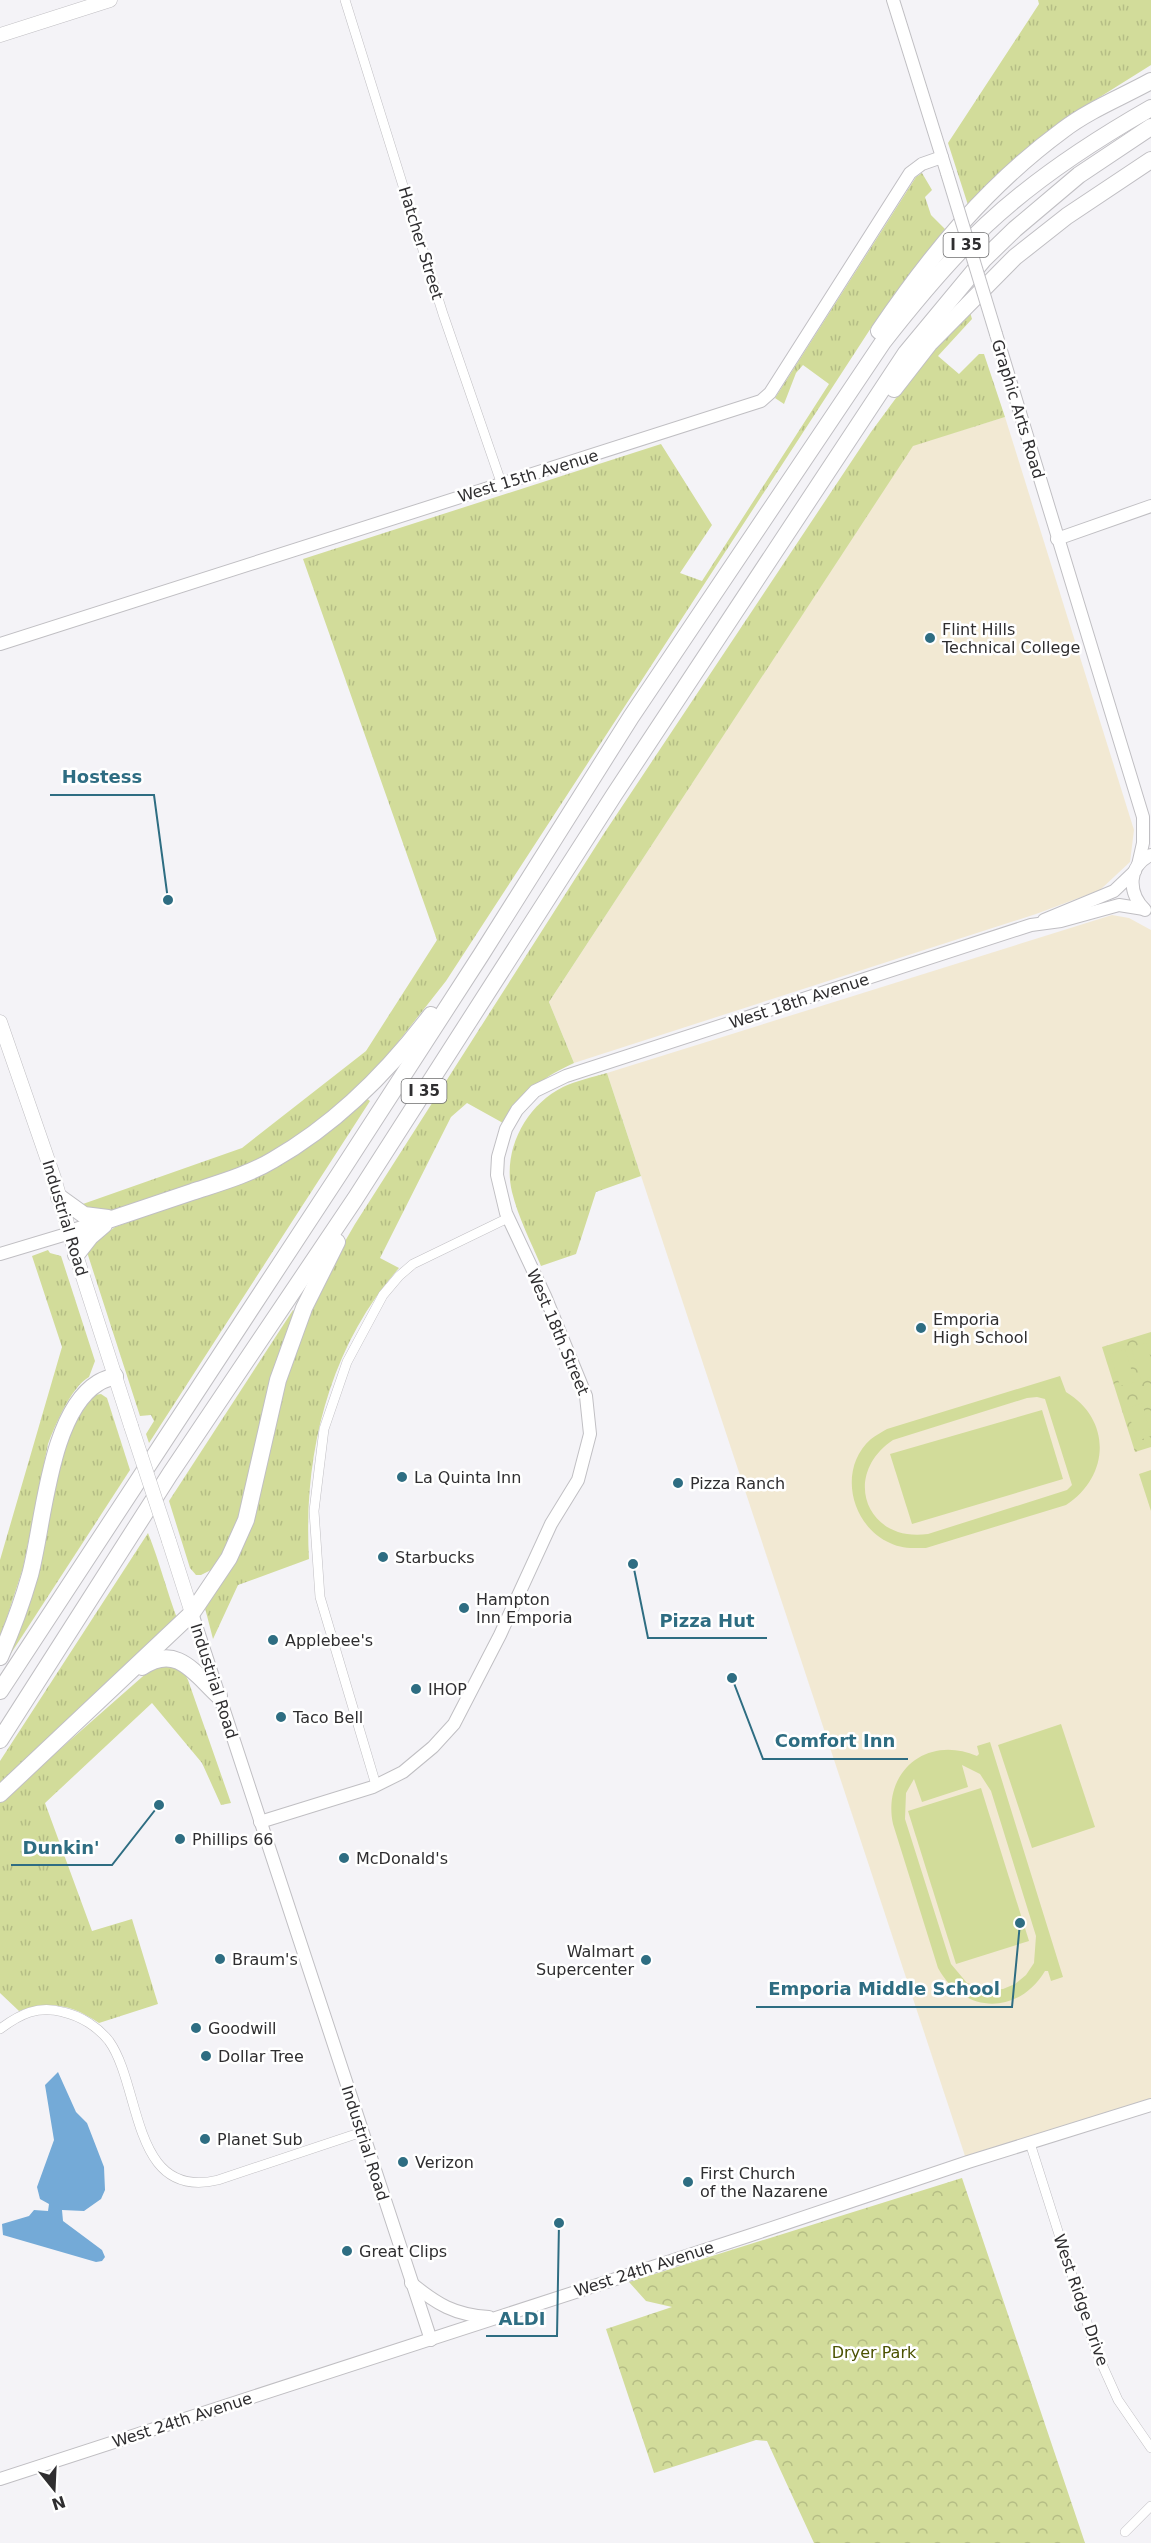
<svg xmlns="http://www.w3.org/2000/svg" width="1151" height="2543" viewBox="0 0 1151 2543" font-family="'DejaVu Sans',sans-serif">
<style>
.education{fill:#f2e9d3}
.grass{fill:url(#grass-tufts)}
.park{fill:url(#park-crowns)}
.pitch{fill:#d2dc9a;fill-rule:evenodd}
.water{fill:#74aad7}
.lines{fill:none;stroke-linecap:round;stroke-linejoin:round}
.minor-casing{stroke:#c0bfc3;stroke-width:10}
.tertiary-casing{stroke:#c0bfc3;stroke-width:14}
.secondary-casing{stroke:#c0bfc3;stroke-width:15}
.motorway-casing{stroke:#c0bfc3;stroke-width:18}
.minor{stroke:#fff;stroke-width:9}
.tertiary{stroke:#fff;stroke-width:12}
.secondary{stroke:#fff;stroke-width:14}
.motorway{stroke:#fff;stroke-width:16}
.tertiary-bridge-casing{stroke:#c0bfc3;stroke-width:14;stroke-linecap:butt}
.secondary-bridge-casing{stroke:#c0bfc3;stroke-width:15;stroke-linecap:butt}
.tertiary-bridge{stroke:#fff;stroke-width:12}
.secondary-bridge{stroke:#fff;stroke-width:14}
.poi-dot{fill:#2e6d82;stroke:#fff;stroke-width:2}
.labels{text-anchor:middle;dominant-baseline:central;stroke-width:5;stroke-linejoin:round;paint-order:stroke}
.shield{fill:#fff;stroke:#6d6d6e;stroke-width:1.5}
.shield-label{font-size:15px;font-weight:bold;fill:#2f2e30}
.street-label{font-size:16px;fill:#2f2e30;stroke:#fff}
.poi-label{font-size:16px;fill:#2f2e30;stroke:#fff;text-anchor:start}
.park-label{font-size:16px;fill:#4b5201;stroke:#fff}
.leader{fill:none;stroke:#2e6d82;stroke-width:2}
.callout-dot{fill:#2e6d82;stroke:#fff;stroke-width:2}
.callout-label{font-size:18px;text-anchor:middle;font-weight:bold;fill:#2e6d82;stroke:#fff;stroke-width:5;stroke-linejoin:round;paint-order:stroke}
</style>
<defs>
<pattern id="grass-tufts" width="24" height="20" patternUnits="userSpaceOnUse" patternTransform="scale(1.5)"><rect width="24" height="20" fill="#d2dc9a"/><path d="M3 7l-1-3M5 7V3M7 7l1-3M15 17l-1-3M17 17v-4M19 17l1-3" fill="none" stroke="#b5bd85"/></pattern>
<pattern id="park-crowns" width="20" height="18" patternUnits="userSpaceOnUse" patternTransform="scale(1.5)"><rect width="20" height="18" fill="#d2dc9a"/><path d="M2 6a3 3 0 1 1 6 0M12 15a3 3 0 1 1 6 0" fill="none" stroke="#b5bd85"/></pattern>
</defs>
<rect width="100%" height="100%" fill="#f4f3f7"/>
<!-- education -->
<g class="education">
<polygon points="1005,417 1134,830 1130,862 1100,890 1036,914 574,1063 549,1002 913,445"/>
<polygon points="1112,915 1129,918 1151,930 1151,2100 966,2159 607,1073"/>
</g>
<!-- grass -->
<g class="grass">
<polygon points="1038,0 1151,0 1151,65 1076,112 968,205 948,143 1039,4"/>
<polygon points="922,173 932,190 925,197 931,215 945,229 869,331 446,981 380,1065 357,1090 315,1125 252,1163 103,1215 80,1205 242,1148 366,1051 437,940 303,559 661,444 712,525 680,573 702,581 829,384 803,365 796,373 784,404 775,398 916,177"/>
<path d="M969,309l3,10 -34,37 21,18 20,-20h5l21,63 -92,29 -364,556 25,61c-31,14 -53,31 -71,60l-36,-20 -16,14 -71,141 19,10c-70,79 -96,186 -90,291l-71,26 -25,54 -8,-31 41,-68 11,-31 14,-76 14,-58 41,-101 29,-50 248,-389 268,-403 50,-68z"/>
<path d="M607,1073l34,103 -45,16 -20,62 -35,12c-10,-24 -23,-49 -29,-74 -10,-41 13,-86 51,-105 13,-6 30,-10 44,-14z"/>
<polygon points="366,1098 370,1101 149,1443 146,1434 154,1421 151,1415 140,1416 87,1252 89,1247 115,1227 241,1182"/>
<path d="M48,1250l2,3 11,3 1,3 33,102 -6,16c-18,10 -34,49 -41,67l-25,124 -23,71v-79l62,-213 -30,-91z"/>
<polygon points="293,1310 297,1313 244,1511 215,1568 201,1575 196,1575 190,1568 169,1501"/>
<polygon points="101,1394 107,1398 130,1470 6,1661 72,1419 95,1395"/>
<path d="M148,1533c12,30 19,59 30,88l-178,166v-26z"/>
<path d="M171,1665l14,9 3,6 43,123 -10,2 -19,-42 -50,-60 -107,100 47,128 40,-12 26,85 -59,19c-26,-18 -49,-23 -80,-12l-19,-18v-191l150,-132z"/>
</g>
<!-- park -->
<g class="park">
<polygon points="1151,1332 1151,1447 1135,1452 1102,1347"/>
<polygon points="962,2178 1085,2543 814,2543 767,2441 756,2440 654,2473 606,2329 672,2307 646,2301 629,2282"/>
</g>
<!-- pitch -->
<g class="pitch">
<polygon points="1146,1343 1151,1358 1151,1377 1141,1380 1131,1347"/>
<polygon points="1125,1349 1135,1382 1120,1386 1110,1354"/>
<path d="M1060,1376l6,16c46,28 44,84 0,113l-140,43c-12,0 -24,1 -36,-5 -39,-17 -53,-74 -19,-104 5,-4 11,-7 16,-10zM1037,1397l8,2 27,86 -5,5 -139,44c-62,9 -87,-59 -35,-94l134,-42z"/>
<polygon points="1142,1403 1151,1436 1137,1441 1127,1408"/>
<polygon points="1042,1410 1063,1479 912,1524 890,1454"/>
<polygon points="1151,1470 1151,1511 1139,1474"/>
<polygon points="1061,1724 1095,1827 1032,1848 998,1745"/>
<path d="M990,1742l73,235 -12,4 -3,-10h-3c-27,45 -82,43 -107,-3l-45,-144c-11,-52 34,-90 84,-68l2,-2 -2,-8zM962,1765l18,9 11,17 45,145 -2,27 -8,12 -11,9 -12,5 -12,1 -24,-7 -16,-19 -46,-145 1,-26 8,-14 8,23 46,-15z"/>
<polygon points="981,1788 1029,1941 956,1964 908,1811"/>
</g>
<!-- water -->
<polygon class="water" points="58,2072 76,2112 87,2123 104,2167 105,2190 101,2199 84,2211 62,2210 63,2221 102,2250 105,2257 102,2261 96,2262 3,2235 2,2224 29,2216 34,2210 48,2211 49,2204 40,2199 37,2187 54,2140 45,2085"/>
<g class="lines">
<defs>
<g id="minor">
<polyline points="345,0 443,314 502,485"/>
<polyline points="376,1785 320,1597 314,1511 324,1429 347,1362 383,1295 399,1276 413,1264 508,1218"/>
<path d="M0,2029c20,-15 38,-24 63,-17 18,4 35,15 46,29 33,46 22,160 109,139l144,-48"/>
<polyline points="1030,2143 1096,2351 1118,2400 1151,2448"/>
<polyline points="1125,2532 1151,2506"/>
</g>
<g id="tertiary">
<polyline points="893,0 947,173"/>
<polyline points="996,334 1143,817 1143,843 1138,865"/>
<polyline points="1057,539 1151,506"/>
<polyline points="0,644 761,401 770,393 910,173 922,164 942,157"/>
<path d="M1145,910c-17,-17 -18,-44 6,-55"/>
<polyline points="1044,920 1114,891 1135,871"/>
<polyline points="0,1254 70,1233"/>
<polyline points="192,1613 431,2340"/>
<polyline points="260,1822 373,1787 403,1772 433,1747 454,1724 500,1635 551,1524 578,1480 590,1434 586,1396 545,1296 506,1213 497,1175 498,1157 506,1129 517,1110 535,1091 566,1076 1031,925 1061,921 1119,905 1144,909"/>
<path d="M411,2283c26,21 43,32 78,34"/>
<polyline points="0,2479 748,2236 968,2162 1151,2105"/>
</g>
<g id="secondary">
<polyline points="0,35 110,0"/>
<polyline points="0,1022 54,1178 76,1255 131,1426"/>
<polyline points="169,1541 192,1613"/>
</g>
<g id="motorway">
<path d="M879,331c53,-78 108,-145 184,-201 26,-20 59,-33 88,-49"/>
<polyline points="894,389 929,344 1015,257 1067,216 1151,160"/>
<polyline points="59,1197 84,1215 108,1218"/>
<path d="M70,1233c41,-14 81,-27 122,-41 27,-9 56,-17 81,-32 63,-36 114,-87 158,-145"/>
<polyline points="76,1255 90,1237 104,1225"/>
<path d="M0,1657c12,-27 22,-54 30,-82 14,-52 19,-162 68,-192 4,-3 11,-5 17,-7"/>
<path d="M142,1667c35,-24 53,7 77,29"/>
<path d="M0,1691l340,-518 141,-218 150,-238 252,-375c32,-41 65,-81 103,-117 49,-46 107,-84 165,-117"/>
<polyline points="0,1740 170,1474 355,1199 614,795 906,353 984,259 1015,229 1079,175 1151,127"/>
<polyline points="0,1794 192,1613 229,1558 246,1520 278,1380 304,1308 337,1242"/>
</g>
</defs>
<!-- minor casing -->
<use href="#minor" class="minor-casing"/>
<!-- tertiary casing -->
<use href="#tertiary" class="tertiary-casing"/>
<!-- secondary casing -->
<use href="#secondary" class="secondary-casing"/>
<!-- motorway casing -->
<use href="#motorway" class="motorway-casing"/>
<!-- minor -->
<use href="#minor" class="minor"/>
<!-- tertiary -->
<use href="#tertiary" class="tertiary"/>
<!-- secondary -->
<use href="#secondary" class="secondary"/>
<!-- motorway -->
<use href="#motorway" class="motorway"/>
<defs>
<polyline id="tertiary-bridge" points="947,173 996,334"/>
<polyline id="secondary-bridge" points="131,1426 169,1541"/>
</defs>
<!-- tertiary-bridge casing -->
<use href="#tertiary-bridge" class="tertiary-bridge-casing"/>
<!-- secondary-bridge casing -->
<use href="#secondary-bridge" class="secondary-bridge-casing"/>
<!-- tertiary-bridge -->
<use href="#tertiary-bridge" class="tertiary-bridge"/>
<!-- secondary-bridge -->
<use href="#secondary-bridge" class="secondary-bridge"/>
</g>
<!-- markers -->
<g class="poi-dot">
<circle cx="930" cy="638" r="6"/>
<circle cx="921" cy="1328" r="6"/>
<circle cx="402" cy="1477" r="6"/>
<circle cx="678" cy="1483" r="6"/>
<circle cx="383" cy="1557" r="6"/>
<circle cx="464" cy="1608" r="6"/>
<circle cx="273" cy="1640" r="6"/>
<circle cx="416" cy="1689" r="6"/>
<circle cx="281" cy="1717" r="6"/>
<circle cx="180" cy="1839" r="6"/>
<circle cx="344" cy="1858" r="6"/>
<circle cx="220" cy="1959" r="6"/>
<circle cx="646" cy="1960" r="6"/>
<circle cx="196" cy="2028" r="6"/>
<circle cx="206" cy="2056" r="6"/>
<circle cx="205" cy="2139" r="6"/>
<circle cx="403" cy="2162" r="6"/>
<circle cx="688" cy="2182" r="6"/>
<circle cx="347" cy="2251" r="6"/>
</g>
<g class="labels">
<!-- shield labels -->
<g class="shield">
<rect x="943.5" y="233" width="45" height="24" rx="4.5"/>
<rect x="401.5" y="1079" width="45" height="24" rx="4.5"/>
</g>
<g class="shield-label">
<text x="966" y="245">I 35</text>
<text x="424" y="1091">I 35</text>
</g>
<!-- street labels -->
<g class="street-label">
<text transform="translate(421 243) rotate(73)">Hatcher Street</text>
<text transform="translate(1018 409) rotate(73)">Graphic Arts Road</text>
<text transform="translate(528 476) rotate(-17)">West 15th Avenue</text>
<text transform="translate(799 1001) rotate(-18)">West 18th Avenue</text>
<text transform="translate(65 1218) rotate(73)">Industrial Road</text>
<text transform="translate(558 1332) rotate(67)">West 18th Street</text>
<text transform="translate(214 1681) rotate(72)">Industrial Road</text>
<text transform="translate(365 2143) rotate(72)">Industrial Road</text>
<text transform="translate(644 2269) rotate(-18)">West 24th Avenue</text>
<text transform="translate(1081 2300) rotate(71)">West Ridge Drive</text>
<text transform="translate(182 2420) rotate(-18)">West 24th Avenue</text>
</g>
<!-- poi labels -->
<g class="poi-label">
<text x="942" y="629">Flint Hills<tspan x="942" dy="18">Technical College</tspan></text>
<text x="933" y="1319">Emporia<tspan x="933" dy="18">High School</tspan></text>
<text x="414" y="1477">La Quinta Inn</text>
<text x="690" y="1483">Pizza Ranch</text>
<text x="395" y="1557">Starbucks</text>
<text x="476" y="1599">Hampton<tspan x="476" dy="18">Inn Emporia</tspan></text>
<text x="285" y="1640">Applebee's</text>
<text x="428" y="1689">IHOP</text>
<text x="293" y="1717">Taco Bell</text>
<text x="192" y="1839">Phillips 66</text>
<text x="356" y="1858">McDonald's</text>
<text x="634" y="1951" text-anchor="end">Walmart<tspan x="634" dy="18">Supercenter</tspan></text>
<text x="232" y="1959">Braum's</text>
<text x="208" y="2028">Goodwill</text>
<text x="218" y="2056">Dollar Tree</text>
<text x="217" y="2139">Planet Sub</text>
<text x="415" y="2162">Verizon</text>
<text x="700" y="2173">First Church<tspan x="700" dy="18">of the Nazarene</tspan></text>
<text x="359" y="2251">Great Clips</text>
</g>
<!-- park labels -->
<g class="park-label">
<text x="874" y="2352">Dryer Park</text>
</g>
</g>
<!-- callouts -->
<path class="leader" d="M168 900L154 795H50M633 1564L648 1638H767M732 1678L763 1759H908M159 1805L112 1865H11M1020 1923L1012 2007H756M559 2223L557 2336H486"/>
<g class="callout-dot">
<circle cx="168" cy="900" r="6"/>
<circle cx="633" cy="1564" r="6"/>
<circle cx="732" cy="1678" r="6"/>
<circle cx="159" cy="1805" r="6"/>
<circle cx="1020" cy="1923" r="6"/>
<circle cx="559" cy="2223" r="6"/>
</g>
<g class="callout-label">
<text x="102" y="783">Hostess</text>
<text x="707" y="1627">Pizza Hut</text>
<text x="835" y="1747">Comfort Inn</text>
<text x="61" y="1854">Dunkin'</text>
<text x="884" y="1995">Emporia Middle School</text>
<text x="522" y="2325">ALDI</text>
</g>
<!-- north arrow -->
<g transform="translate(54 2489) rotate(162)" stroke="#ffffff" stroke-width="4.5" paint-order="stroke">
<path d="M0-4.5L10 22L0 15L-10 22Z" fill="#2f2e30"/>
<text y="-9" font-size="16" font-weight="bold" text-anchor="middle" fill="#2f2e30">N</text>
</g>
</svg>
